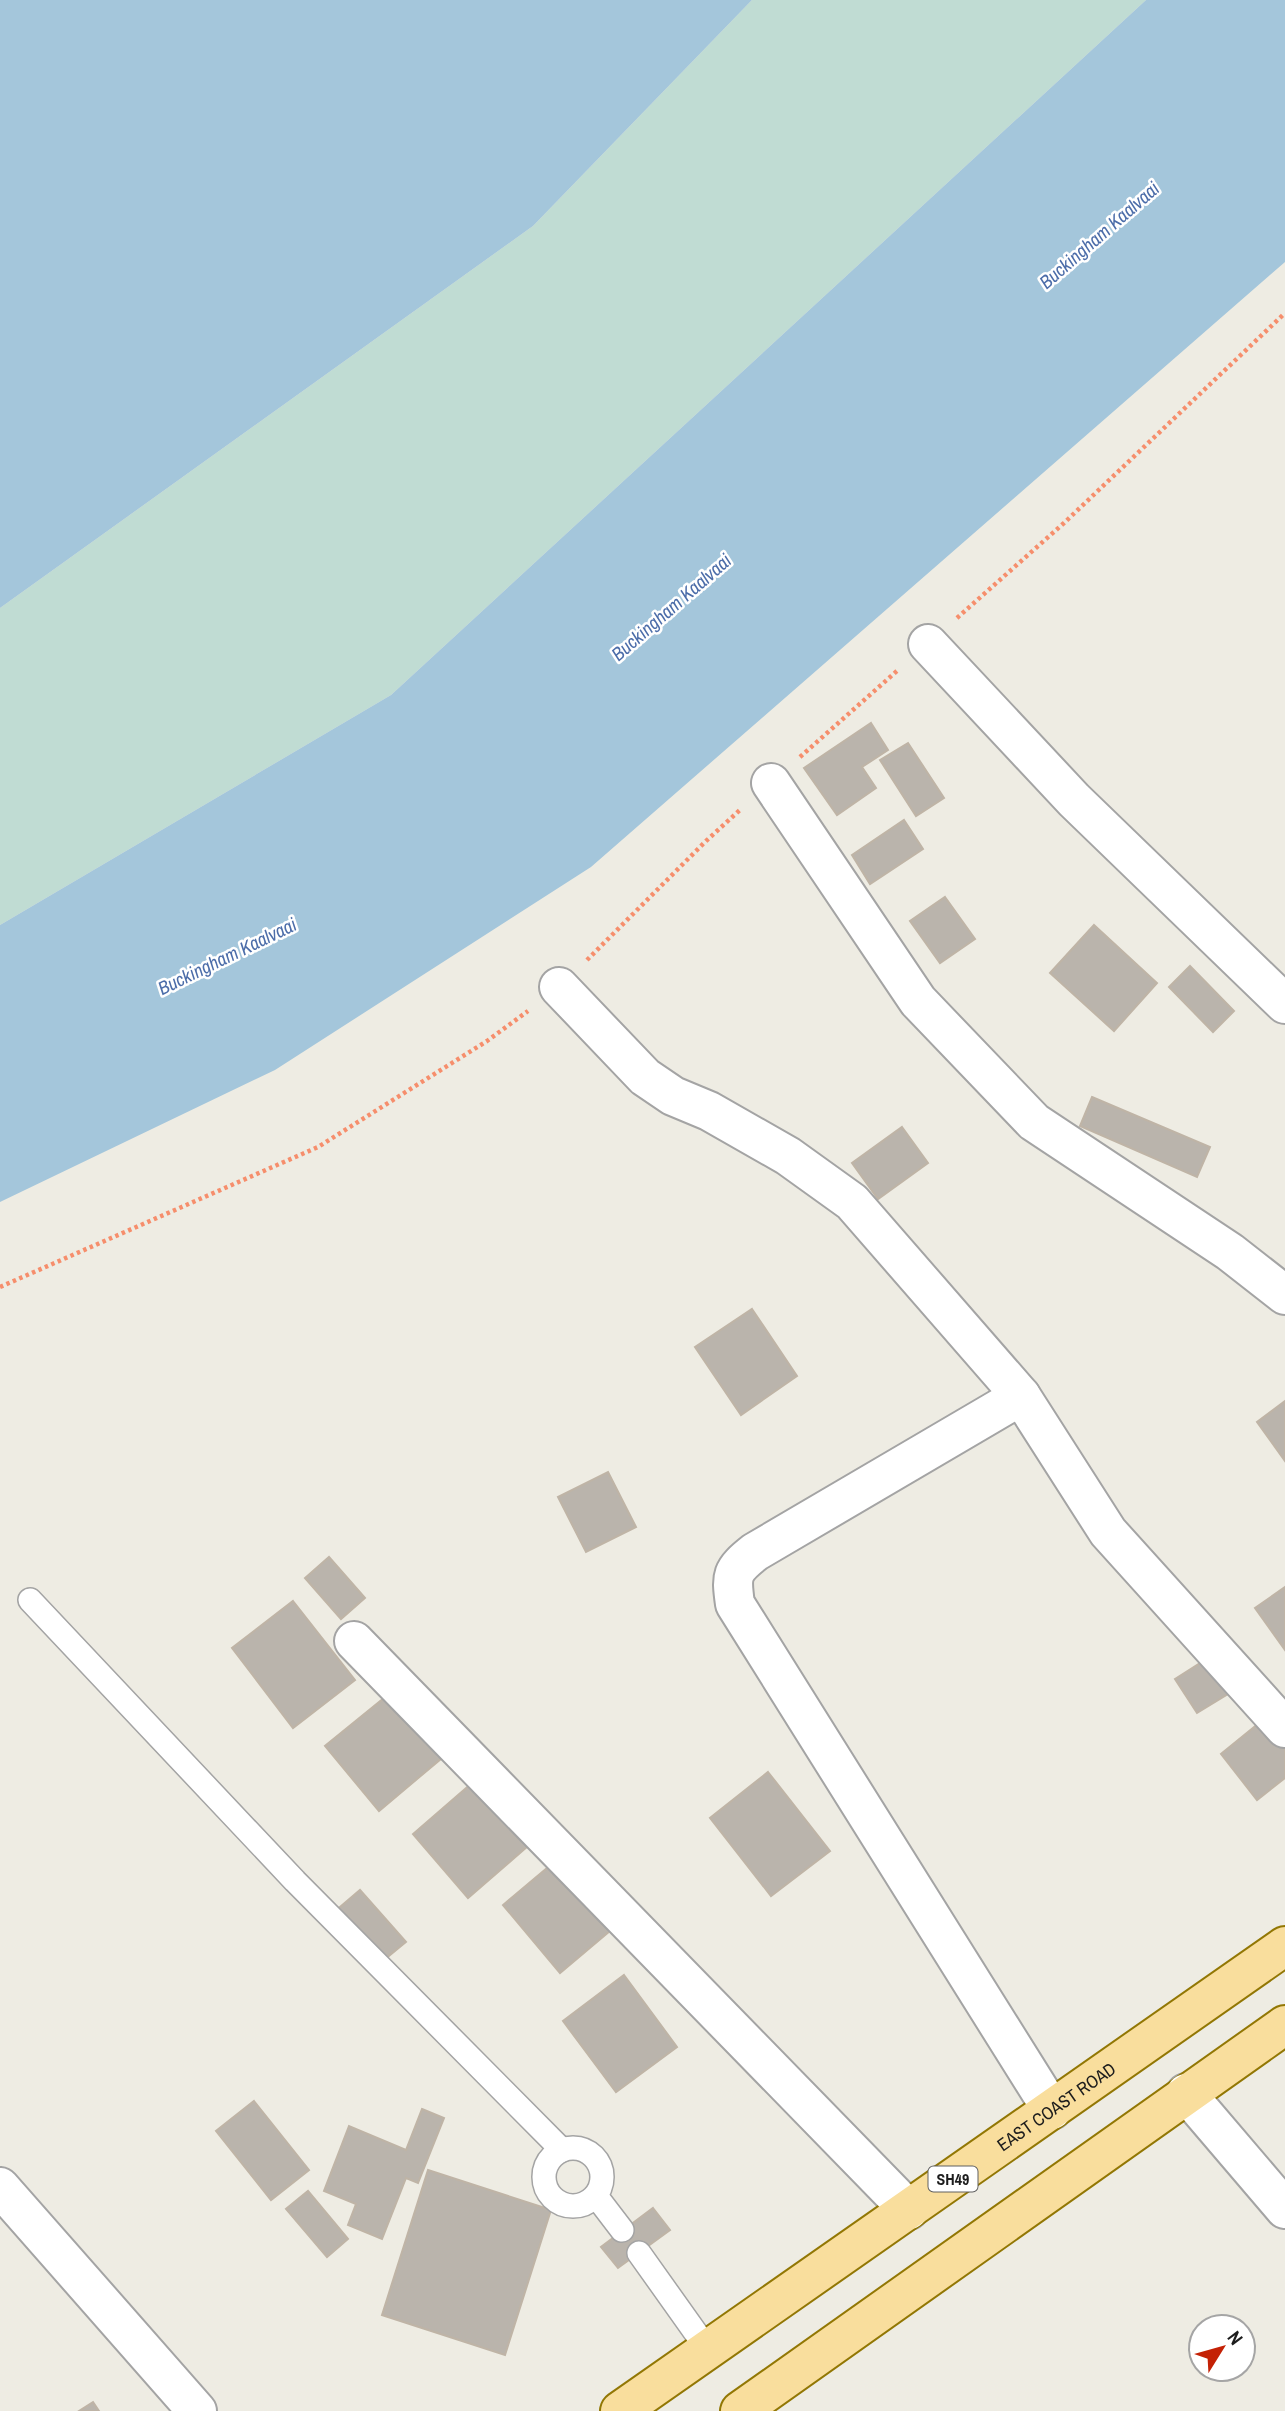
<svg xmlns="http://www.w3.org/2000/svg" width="1285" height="2411" viewBox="0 0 1285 2411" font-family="'Archivo Narrow',sans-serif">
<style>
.wetland{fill:#c0dcd3}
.water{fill:#a4c6db}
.building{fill:#bab4ac;stroke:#bfb4a6;stroke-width:2}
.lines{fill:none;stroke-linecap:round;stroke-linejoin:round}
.service-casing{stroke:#a4a4a4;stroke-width:26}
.minor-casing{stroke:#a4a4a4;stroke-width:42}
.primary-casing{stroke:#927704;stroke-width:42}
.path{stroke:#f68e6c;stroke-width:4.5;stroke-dasharray:3.5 3.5;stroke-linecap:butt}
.service{stroke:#fff;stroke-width:23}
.minor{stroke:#fff;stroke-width:38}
.primary{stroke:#f9de9d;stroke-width:38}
.labels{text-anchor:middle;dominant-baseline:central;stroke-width:5;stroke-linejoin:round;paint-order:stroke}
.shield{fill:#fff;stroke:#616161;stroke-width:2}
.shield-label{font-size:16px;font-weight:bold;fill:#1d1d1d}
.street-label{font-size:18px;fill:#1d1d1d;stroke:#fff}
.water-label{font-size:19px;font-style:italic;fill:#4c6da9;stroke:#fff}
</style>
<rect width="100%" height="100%" fill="#eeece3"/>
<!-- wetland -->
<polygon class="wetland" points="752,0 1146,0 391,695 0,925 0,608 533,226"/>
<!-- water -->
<g class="water">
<polygon points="0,0 752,0 533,226 0,608"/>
<polygon points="1146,0 1285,0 1285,262 591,867 275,1070 0,1202 0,925 391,695"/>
</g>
<!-- building -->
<g class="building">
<polygon points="871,723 888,750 862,767 876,788 837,815 804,768"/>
<polygon points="908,743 944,798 916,816 880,760"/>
<polygon points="904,820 923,849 870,884 852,855"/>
<polygon points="945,897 975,939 940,963 910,921"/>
<polygon points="1094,925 1157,983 1114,1031 1050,973"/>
<polygon points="1190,966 1234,1011 1213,1032 1169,987"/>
<polygon points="1092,1097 1210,1147 1197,1177 1080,1126"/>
<polygon points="902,1127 928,1163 878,1199 852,1163"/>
<polygon points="752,1309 797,1376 741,1415 695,1347"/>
<polygon points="1285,1401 1285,1461 1257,1422"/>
<polygon points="608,1472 636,1527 586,1552 558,1497"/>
<polygon points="329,1557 365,1598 341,1619 305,1578"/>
<polygon points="1285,1587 1285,1650 1255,1608"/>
<polygon points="293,1601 355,1680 293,1728 232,1648"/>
<polygon points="1216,1653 1238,1688 1197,1713 1175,1679"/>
<polygon points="389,1694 442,1758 379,1811 325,1746"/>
<polygon points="1269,1715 1285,1735 1285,1778 1257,1800 1221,1754"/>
<polygon points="768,1772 830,1851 771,1896 710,1818"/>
<polygon points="480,1776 535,1840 468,1898 413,1834"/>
<polygon points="559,1858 616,1926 560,1973 503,1905"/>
<polygon points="360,1890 406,1942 379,1964 334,1912"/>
<polygon points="624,1975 677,2047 616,2092 563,2021"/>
<polygon points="254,2101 309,2170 271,2200 216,2131"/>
<polygon points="422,2109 444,2118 418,2183 406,2178 382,2239 348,2225 356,2204 324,2191 349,2126 406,2150"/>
<polygon points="428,2170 551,2210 505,2355 382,2315"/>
<polygon points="308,2191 348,2239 327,2257 286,2209"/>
<polygon points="653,2208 670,2230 618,2268 601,2247"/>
<polygon points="93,2402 99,2411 79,2411"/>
</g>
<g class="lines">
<defs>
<g id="service">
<polyline points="30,1600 295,1881 562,2150"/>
<circle cx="573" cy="2177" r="29"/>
<polyline points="596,2196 622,2230"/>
<polyline points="639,2253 708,2350"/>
</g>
<g id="minor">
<polyline points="928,644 1074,800 1285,1004"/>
<polyline points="771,783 918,1001 1034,1122 1230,1252 1285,1295"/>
<polyline points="559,987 645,1077 673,1096 709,1111 788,1156 852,1202 1021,1396 1108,1532 1285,1728"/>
<path d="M1021,1396l-266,156c-24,19 -24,23 -20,52l317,506"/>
<polyline points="354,1641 909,2210"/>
<polyline points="1186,2093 1285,2209"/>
<polyline points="0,2187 197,2411"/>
</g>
<g id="primary">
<path id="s1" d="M620,2411l665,-465"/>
<polyline points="740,2411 1285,2025"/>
</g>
</defs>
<!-- service casing -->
<use href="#service" class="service-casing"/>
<!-- minor casing -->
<use href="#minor" class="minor-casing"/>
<!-- primary casing -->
<use href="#primary" class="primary-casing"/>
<!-- path -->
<g class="path">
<polyline points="957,618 1064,523 1285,313"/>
<polyline points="800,757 898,670"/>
<polyline points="587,960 706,841 741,809"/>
<polyline points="0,1287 318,1147 487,1041 528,1011"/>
</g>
<!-- service -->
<use href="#service" class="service"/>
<!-- minor -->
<use href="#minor" class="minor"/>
<!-- primary -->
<use href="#primary" class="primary"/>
</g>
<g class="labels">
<!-- shield labels -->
<rect class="shield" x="928.5" y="2166.5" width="49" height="25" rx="5"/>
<g class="shield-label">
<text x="953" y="2179">SH49</text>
</g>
<!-- street labels -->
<g class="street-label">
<text stroke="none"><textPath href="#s1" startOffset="532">EAST COAST ROAD</textPath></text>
</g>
<!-- water labels -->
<g class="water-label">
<text transform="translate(1099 235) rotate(-41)">Buckingham Kaalvaai</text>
<text transform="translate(671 607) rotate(-41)">Buckingham Kaalvaai</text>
<text transform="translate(227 956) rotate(-26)">Buckingham Kaalvaai</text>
</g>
</g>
<!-- north arrow -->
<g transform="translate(1222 2348) rotate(53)"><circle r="33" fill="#ffffff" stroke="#a5a5a5" stroke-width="2"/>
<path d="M0-5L12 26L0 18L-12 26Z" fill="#c42105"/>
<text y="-10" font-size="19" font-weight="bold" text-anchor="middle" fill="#1d1d1d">N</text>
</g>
</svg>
